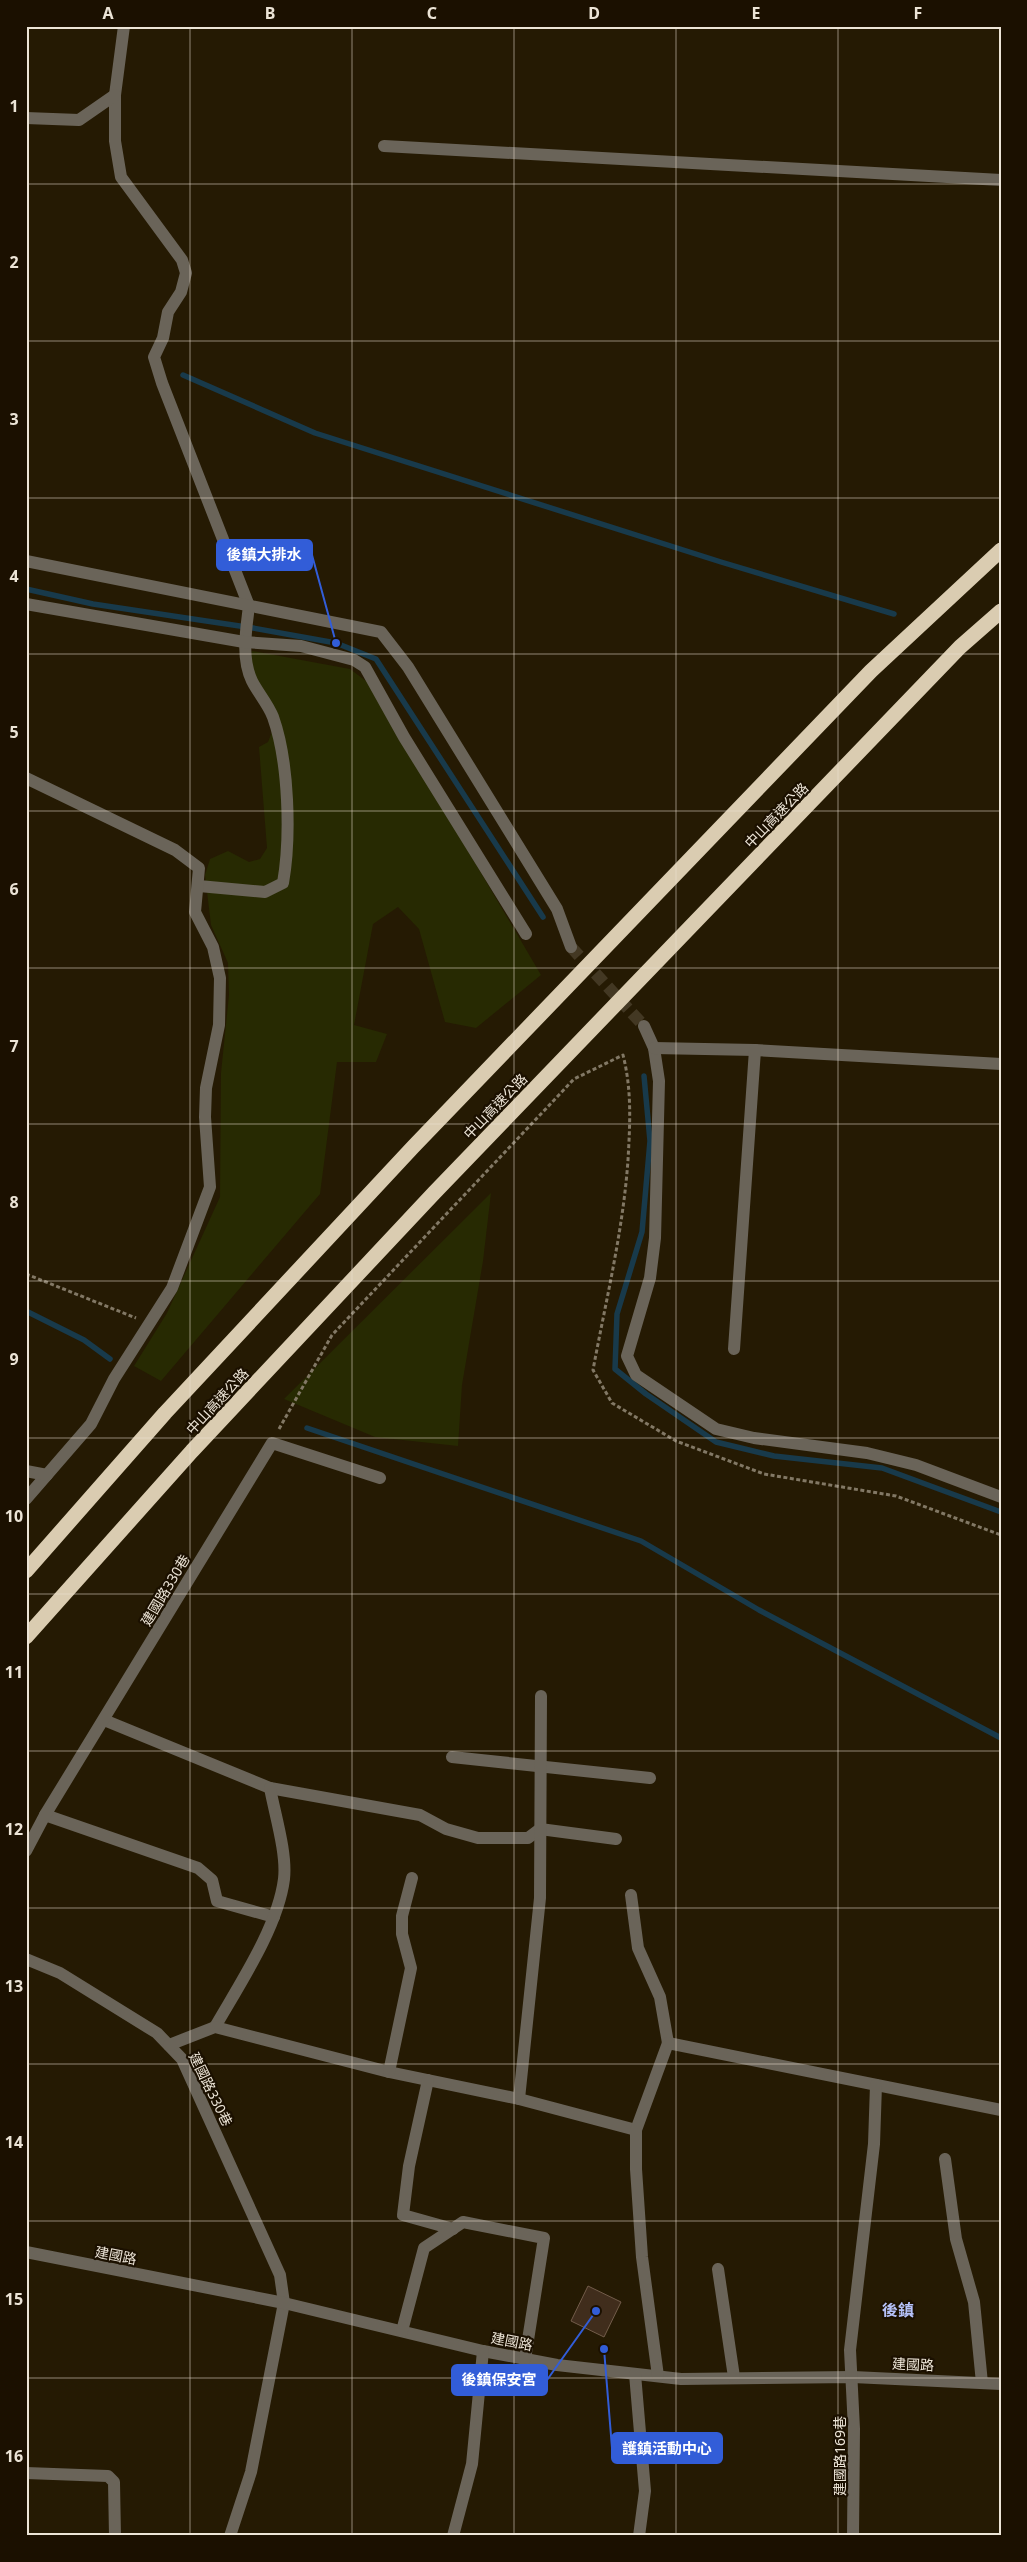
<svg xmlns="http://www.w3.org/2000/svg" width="1027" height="2562" viewBox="0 0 1027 2562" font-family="'Noto Sans','Noto Sans TC',sans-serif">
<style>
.green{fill:#272a02}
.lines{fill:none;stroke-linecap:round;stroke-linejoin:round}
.stream{stroke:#183a4b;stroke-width:5.5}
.building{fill:#402d1c;stroke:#725c4a}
.minor-tunnel{stroke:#433823;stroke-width:12;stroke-dasharray:12 6;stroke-linecap:butt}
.path{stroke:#827865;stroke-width:3;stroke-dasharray:4 2.5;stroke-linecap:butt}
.minor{stroke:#6a6459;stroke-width:12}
.highway{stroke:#daccb1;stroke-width:15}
.grid{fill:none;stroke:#ece4d6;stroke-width:1;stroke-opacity:0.55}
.labels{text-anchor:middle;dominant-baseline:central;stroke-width:4.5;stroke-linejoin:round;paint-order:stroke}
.street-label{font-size:14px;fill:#ece4d6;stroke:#1b1000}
.quarter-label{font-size:16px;font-weight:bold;fill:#b5c1f9;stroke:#1b1000}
.leader{fill:none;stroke:#325dd8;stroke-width:2}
.callout-dot{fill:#325dd8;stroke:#1b1000;stroke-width:2}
.callout{fill:#325dd8;stroke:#325dd8;stroke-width:2}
.callout-label{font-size:15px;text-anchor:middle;font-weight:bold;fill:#fff}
.neatline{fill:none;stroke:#ece4d6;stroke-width:2}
.grid-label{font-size:16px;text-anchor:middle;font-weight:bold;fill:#ece4d6}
</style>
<rect width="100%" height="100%" fill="#251a03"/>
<!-- green -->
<g class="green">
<polygon points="252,651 350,669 370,684 541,975 476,1028 445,1022 419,929 398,907 373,924 354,1025 387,1034 376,1062 337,1062 320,1194 161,1381 134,1366 167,1313 220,1197 221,1073 229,995 228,963 211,925 205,875 210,859 228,851 249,862 260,859 267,848 259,747 268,742 274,727 248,662"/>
<polygon points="491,1193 483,1261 462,1385 458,1446 375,1437 284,1399"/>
</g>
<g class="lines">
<!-- stream -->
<g class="stream">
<polyline points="183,375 315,433 721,562 894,614"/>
<polyline points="26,589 93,604 253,628 336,643 376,659 543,917"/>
<polyline points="644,1076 650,1141 642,1232 617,1314 615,1369 646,1394 716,1442 774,1456 882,1468 1001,1512"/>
<polyline points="26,1311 84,1340 110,1359"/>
<polyline points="307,1428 641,1541 759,1610 1001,1738"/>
</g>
</g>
<!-- building -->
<polygon class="building" points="588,2286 621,2302 604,2337 571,2321"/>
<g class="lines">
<!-- minor-tunnel -->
<polyline class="minor-tunnel" points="571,947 644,1026"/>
<!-- path -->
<g class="path">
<polyline points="26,1274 136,1318"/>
<path d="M279,1429l53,-94 242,-256 49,-24c9,35 7,69 5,105 -5,71 -22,140 -35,210l19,33 64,38 88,33 132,22 105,39"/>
</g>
<!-- minor -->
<g class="minor">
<path d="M124,26l-9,69v46l6,36 61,83 4,13 -5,19 -13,20 -5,26 -9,19 8,26 87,223c-3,24 -8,52 3,75 6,12 16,23 21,36 16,45 18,120 10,166l-18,9 -66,-6"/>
<polyline points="26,118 79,120 115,95"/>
<polyline points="384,146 1001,180"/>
<polyline points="26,561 381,632 408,667 557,909 571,947"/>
<polyline points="26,604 244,642 301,646 354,660 365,667 404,737 526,934"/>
<polyline points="26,778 175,850 199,868 195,912 213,947 220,978 219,1025 206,1088 205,1117 210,1187 172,1288 114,1379 91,1424 26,1499"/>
<polyline points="644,1026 654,1048 659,1081 655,1238 650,1278 627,1356 636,1375 716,1429 754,1438 867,1453 916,1465 1001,1497"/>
<polyline points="654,1048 755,1050 1001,1064"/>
<polyline points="734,1349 755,1050"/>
<polyline points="26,1471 47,1475"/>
<polyline points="104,1720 270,1788 420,1815 446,1829 478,1838 528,1838 540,1829 616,1839"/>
<polyline points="452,1757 650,1778"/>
<polyline points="45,1815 198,1868 212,1880 217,1901 274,1917"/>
<polyline points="26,1851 45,1815 272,1443 380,1478"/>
<polyline points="631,1895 638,1948 660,1997 668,2043"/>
<polyline points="26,1959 60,1973 157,2033 182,2059 280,2275 284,2303 251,2472 230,2536"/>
<path d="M215,2027c24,-42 63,-100 69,-148 3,-26 -9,-64 -14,-91"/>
<polyline points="169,2045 215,2027 389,2072 519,2099 636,2130"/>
<polyline points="389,2072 411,1968 402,1934 402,1916 412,1878"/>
<polyline points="428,2080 409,2166 403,2215 453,2229"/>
<polyline points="519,2099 540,1898 541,1696"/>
<polyline points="945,2159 956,2239 974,2302 982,2383"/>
<polyline points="26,2252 284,2303 483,2351 557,2365 681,2379 853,2377 1001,2384"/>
<polyline points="718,2269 734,2377"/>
<polyline points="402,2331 424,2248 463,2222 544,2238 525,2359"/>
<polyline points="635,2374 645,2491 639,2536"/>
<polyline points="658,2376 642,2257 636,2169 636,2130 668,2043 1001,2110"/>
<polyline points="26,2473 108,2476 114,2482 115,2536"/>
<polyline points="453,2536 472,2464 483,2351"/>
<polyline points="853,2536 854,2429 850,2350 874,2144 876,2085"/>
</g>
<!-- highway -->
<g class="highway">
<polyline points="26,1571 165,1413 413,1147 871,671 1001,550"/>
<polyline points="26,1637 192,1451 434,1193 960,647 1001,611"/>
</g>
</g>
<!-- grid -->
<path class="grid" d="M190,26v2510M352,26v2510M514,26v2510M676,26v2510M838,26v2510M26,184h975M26,341h975M26,498h975M26,654h975M26,811h975M26,968h975M26,1124h975M26,1281h975M26,1438h975M26,1594h975M26,1751h975M26,1908h975M26,2064h975M26,2221h975M26,2378h975"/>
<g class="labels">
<!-- street labels -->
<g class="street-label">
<text transform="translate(776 815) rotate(-46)">中山高速公路</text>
<text transform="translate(495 1106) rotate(-46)">中山高速公路</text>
<text transform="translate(217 1401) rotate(-47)">中山高速公路</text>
<text transform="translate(165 1590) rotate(-59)">建國路330巷</text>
<text transform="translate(211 2089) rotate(64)">建國路330巷</text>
<text transform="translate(116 2255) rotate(11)">建國路</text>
<text transform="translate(512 2341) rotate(11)">建國路</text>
<text transform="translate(913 2364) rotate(3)">建國路</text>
<text transform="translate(839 2456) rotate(-90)">建國路169巷</text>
</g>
<!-- quarter labels -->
<g class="quarter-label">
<text x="898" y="2310">後鎮</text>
</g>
</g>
<!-- callouts -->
<path class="leader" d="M336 643L312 555M596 2311L547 2380M604 2349L612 2448"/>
<g class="callout-dot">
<circle cx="336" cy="643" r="5"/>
<circle cx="596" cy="2311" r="5"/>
<circle cx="604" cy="2349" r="5"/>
</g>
<g class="callout">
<rect x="217" y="540" width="95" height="30" rx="5"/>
<rect x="452" y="2365" width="95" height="30" rx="5"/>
<rect x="612" y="2433" width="110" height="30" rx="5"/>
</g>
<g class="callout-label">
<text x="264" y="560">後鎮大排水</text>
<text x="499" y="2385">後鎮保安宮</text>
<text x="667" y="2454">護鎮活動中心</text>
</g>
<!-- border -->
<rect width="1027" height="2562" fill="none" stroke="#1b1000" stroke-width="55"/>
<rect x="28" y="28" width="972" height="2506" class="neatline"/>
<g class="grid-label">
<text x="108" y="19">A</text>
<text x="270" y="19">B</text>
<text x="432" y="19">C</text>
<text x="594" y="19">D</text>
<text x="756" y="19">E</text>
<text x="918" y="19">F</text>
<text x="14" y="112">1</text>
<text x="14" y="268">2</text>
<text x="14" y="425">3</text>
<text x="14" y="582">4</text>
<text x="14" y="738">5</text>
<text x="14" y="895">6</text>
<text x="14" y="1052">7</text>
<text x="14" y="1208">8</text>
<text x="14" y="1365">9</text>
<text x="14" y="1522">10</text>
<text x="14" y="1678">11</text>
<text x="14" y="1835">12</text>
<text x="14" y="1992">13</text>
<text x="14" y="2148">14</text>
<text x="14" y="2305">15</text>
<text x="14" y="2462">16</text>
</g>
</svg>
